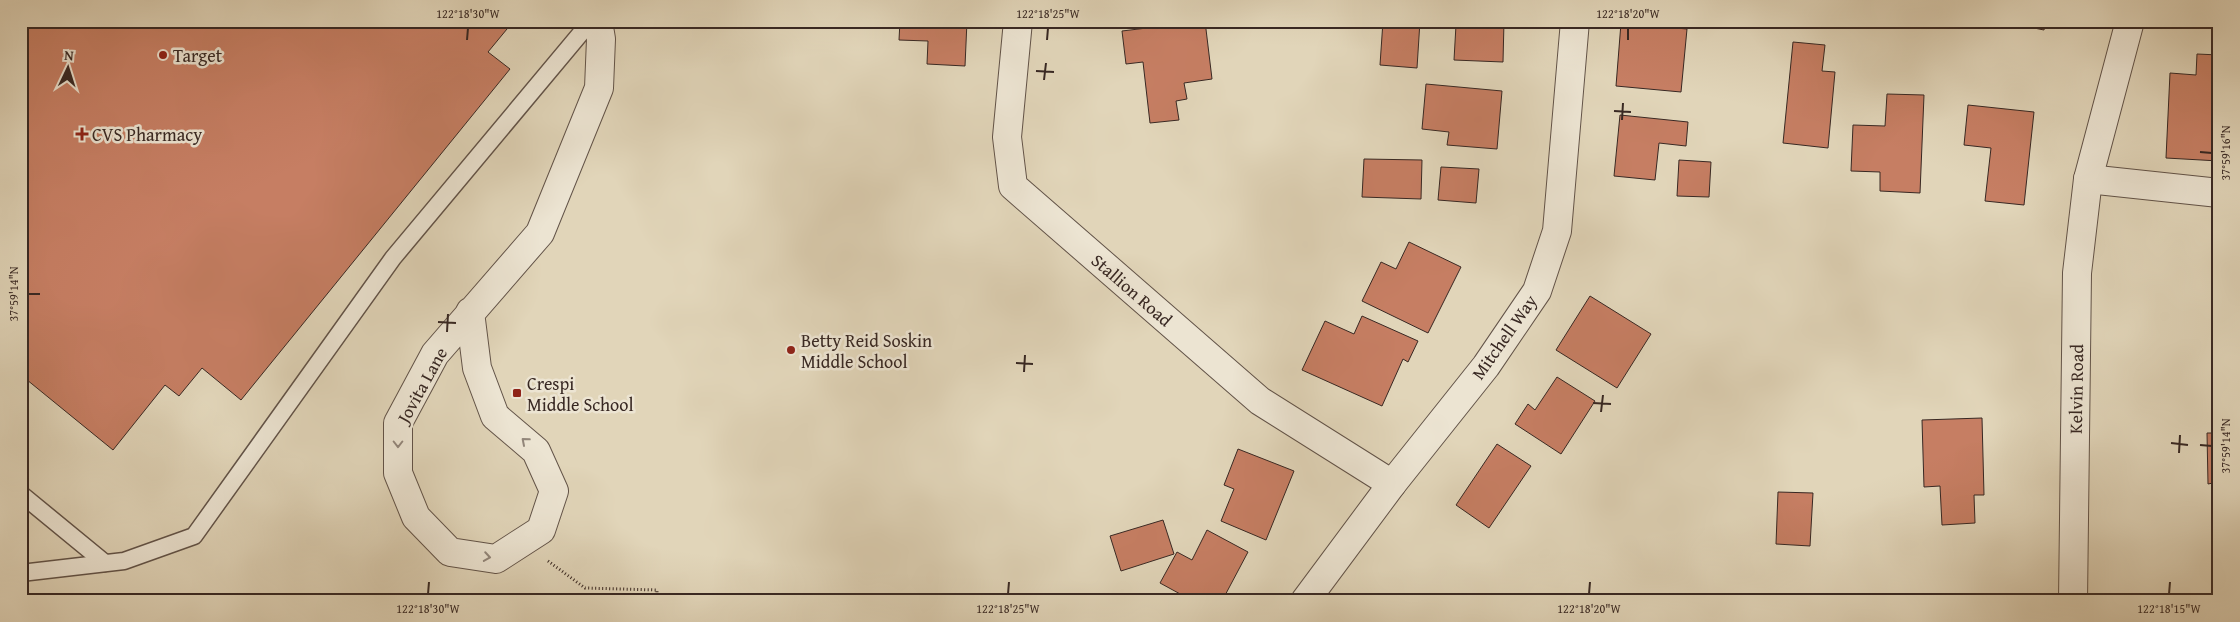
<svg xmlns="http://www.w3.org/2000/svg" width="2240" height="622" viewBox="0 0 2240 622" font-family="'Gentium Book Plus',serif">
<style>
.building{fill:#c67e63;stroke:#382823}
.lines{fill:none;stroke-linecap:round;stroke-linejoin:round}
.service-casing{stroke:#625348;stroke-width:19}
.minor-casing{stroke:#625348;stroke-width:30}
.path{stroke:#382823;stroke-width:3;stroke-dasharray:1 2.5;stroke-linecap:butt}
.service{stroke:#ece4d2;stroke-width:16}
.minor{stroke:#ece4d2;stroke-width:28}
.oneway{stroke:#92867a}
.ticks{fill:none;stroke:#382823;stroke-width:2}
.poi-dot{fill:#8f2418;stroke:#ece4d2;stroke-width:2}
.labels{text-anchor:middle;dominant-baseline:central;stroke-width:5;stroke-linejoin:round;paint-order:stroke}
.poi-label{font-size:18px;fill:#382823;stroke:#ece4d2;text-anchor:start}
.street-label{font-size:18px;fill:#382823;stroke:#ece4d2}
.neatline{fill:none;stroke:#382823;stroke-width:2}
.ticks-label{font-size:12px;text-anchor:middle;fill:#382823}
</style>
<rect width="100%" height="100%" fill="#e1d5b9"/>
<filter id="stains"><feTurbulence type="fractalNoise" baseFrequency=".004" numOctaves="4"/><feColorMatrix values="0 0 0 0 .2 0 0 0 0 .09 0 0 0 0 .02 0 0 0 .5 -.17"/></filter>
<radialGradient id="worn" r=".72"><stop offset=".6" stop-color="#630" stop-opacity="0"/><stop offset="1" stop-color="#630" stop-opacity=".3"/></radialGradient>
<!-- building -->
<g class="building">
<polygon points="21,21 497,21 507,29 488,52 510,69 241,400 202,368 179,396 165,385 113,450 21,375"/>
<polygon points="900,21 967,21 965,66 927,64 928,41 899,40"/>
<polygon points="1205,21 1212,79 1184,83 1187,99 1176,101 1179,120 1150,123 1143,62 1126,64 1122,31"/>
<polygon points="1383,21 1420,21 1417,68 1380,65"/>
<polygon points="1432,21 1504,21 1503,62 1454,60 1456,25 1432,24"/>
<polygon points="1999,21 2046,21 2044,30"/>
<polygon points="1621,23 1687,29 1681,92 1616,86"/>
<polygon points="1793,42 1825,45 1822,71 1835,72 1828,148 1783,143"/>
<polygon points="2197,54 2219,55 2219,161 2166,158 2170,73 2196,75"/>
<polygon points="1426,84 1502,91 1497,149 1447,145 1449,132 1422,129"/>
<polygon points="1887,94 1924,95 1920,193 1880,191 1880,172 1851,171 1853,125 1885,126"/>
<polygon points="1968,105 2034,112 2024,205 1985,201 1991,148 1964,145"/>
<polygon points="1620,115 1688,122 1686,146 1659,143 1655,180 1614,176"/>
<polygon points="1364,159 1422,160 1421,199 1362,197"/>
<polygon points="1679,160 1711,162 1709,197 1677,196"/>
<polygon points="1441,167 1479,169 1476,203 1438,200"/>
<polygon points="1409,242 1461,267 1428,333 1362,301 1381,262 1396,269"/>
<polygon points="1590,296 1651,334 1617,388 1556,350"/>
<polygon points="1362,316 1418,341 1408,362 1403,359 1382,406 1302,370 1325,321 1354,334"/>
<polygon points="1557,377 1595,401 1561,454 1515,424 1528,404 1535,410"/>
<polygon points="1982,418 1984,495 1974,495 1975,523 1942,525 1940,486 1924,487 1922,420"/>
<polygon points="2207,433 2219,433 2219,518 2214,518 2213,483 2208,484"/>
<polygon points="1497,444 1531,466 1489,528 1456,505"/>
<polygon points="1238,449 1294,471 1266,540 1221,521 1234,489 1224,485"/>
<polygon points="1778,492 1813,493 1810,546 1776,544"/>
<polygon points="1163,520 1174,554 1121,571 1110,536"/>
<polygon points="1207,530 1248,552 1222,601 1193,601 1160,583 1177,552 1192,560"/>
</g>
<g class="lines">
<defs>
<g id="service">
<polyline points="21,494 105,563"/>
<polyline points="21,573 124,561 194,536 393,258 591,21"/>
</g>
<g id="minor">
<polyline points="1018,21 1007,137 1013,186 1260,401 1392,484"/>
<polyline points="2088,179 2219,193"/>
<polyline points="470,312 477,368 495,416 536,451 554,491 541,530 496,559 450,552 416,517 398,473 398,423 435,354 540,233 599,88 601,39 598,21"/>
<polyline points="1305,601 1392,484 1486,366 1537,291 1557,231 1575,21"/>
<polyline points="2073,601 2077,273 2088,179 2130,21"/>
</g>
</defs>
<!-- service casing -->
<use href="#service" class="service-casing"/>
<!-- minor casing -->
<use href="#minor" class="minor-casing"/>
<!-- path -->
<polyline class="path" points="548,561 585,588 657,590 657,601"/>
<!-- service -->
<use href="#service" class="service"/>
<!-- minor -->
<use href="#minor" class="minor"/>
</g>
<!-- one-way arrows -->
<defs><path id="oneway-chevron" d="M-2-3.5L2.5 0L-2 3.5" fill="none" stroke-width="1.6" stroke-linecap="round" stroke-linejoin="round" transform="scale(1.25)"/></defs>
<g class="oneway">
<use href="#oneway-chevron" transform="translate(525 441) rotate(-139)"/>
<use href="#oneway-chevron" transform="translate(398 444) rotate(90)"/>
<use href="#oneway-chevron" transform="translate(487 557) rotate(9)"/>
</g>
<!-- ticks -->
<path class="ticks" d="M467,40l1,-12M1047,40l1,-12M1628,40v-12M1036,71l18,1M1044,80l2,-17M1614,111l17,1M1622,120l1,-17M2200,152l12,1M28,294h12M438,322l18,1M447,332l1,-18M1016,363l17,1M1024,372l1,-17M1593,403l18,1M1601,412l2,-17M2171,443l17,2M2200,445l12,1M2179,453l1,-18M428,594l1,-12M1008,594l1,-12M1589,594l1,-12M2169,594l1,-12"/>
<!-- markers -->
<g class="poi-dot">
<circle cx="163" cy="55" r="5"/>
<path d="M79.5 126.5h5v5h5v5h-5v5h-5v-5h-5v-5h5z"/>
<circle cx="791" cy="350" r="5"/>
<rect x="512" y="388" width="10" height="10" rx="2.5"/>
</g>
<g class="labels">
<!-- poi labels -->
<g class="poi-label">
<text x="173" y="55">Target</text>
<text x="92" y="134">CVS Pharmacy</text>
<text x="801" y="340">Betty Reid Soskin<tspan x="801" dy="21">Middle School</tspan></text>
<text x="527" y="383">Crespi<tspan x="527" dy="21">Middle School</tspan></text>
</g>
<!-- street labels -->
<g class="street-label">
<text transform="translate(1132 290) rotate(41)">Stallion Road</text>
<text transform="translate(1504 337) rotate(-55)">Mitchell Way</text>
<text transform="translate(422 385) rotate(-61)">Jovita Lane</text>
<text transform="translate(2076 389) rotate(-89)">Kelvin Road</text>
</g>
</g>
<!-- margin -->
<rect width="2240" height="622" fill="none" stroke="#e1d5b9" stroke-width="55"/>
<!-- north arrow -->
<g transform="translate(68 68) rotate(4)" stroke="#ece4d2" stroke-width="4" paint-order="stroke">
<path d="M0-4L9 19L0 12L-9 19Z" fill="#382823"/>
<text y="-8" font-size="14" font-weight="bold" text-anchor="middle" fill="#382823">N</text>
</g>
<rect x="28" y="28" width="2184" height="566" class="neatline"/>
<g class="ticks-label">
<text x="468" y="18">122°18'30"W</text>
<text x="1048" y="18">122°18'25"W</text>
<text x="1628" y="18">122°18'20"W</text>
<text transform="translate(2226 153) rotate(-90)" y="4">37°59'16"N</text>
<text transform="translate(14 294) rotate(-90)" y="4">37°59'14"N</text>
<text transform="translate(2226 446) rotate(-90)" y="4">37°59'14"N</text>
<text x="428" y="613">122°18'30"W</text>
<text x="1008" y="613">122°18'25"W</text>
<text x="1589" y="613">122°18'20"W</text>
<text x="2169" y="613">122°18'15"W</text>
</g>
<rect width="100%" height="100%" filter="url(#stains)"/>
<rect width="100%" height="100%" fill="url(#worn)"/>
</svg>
